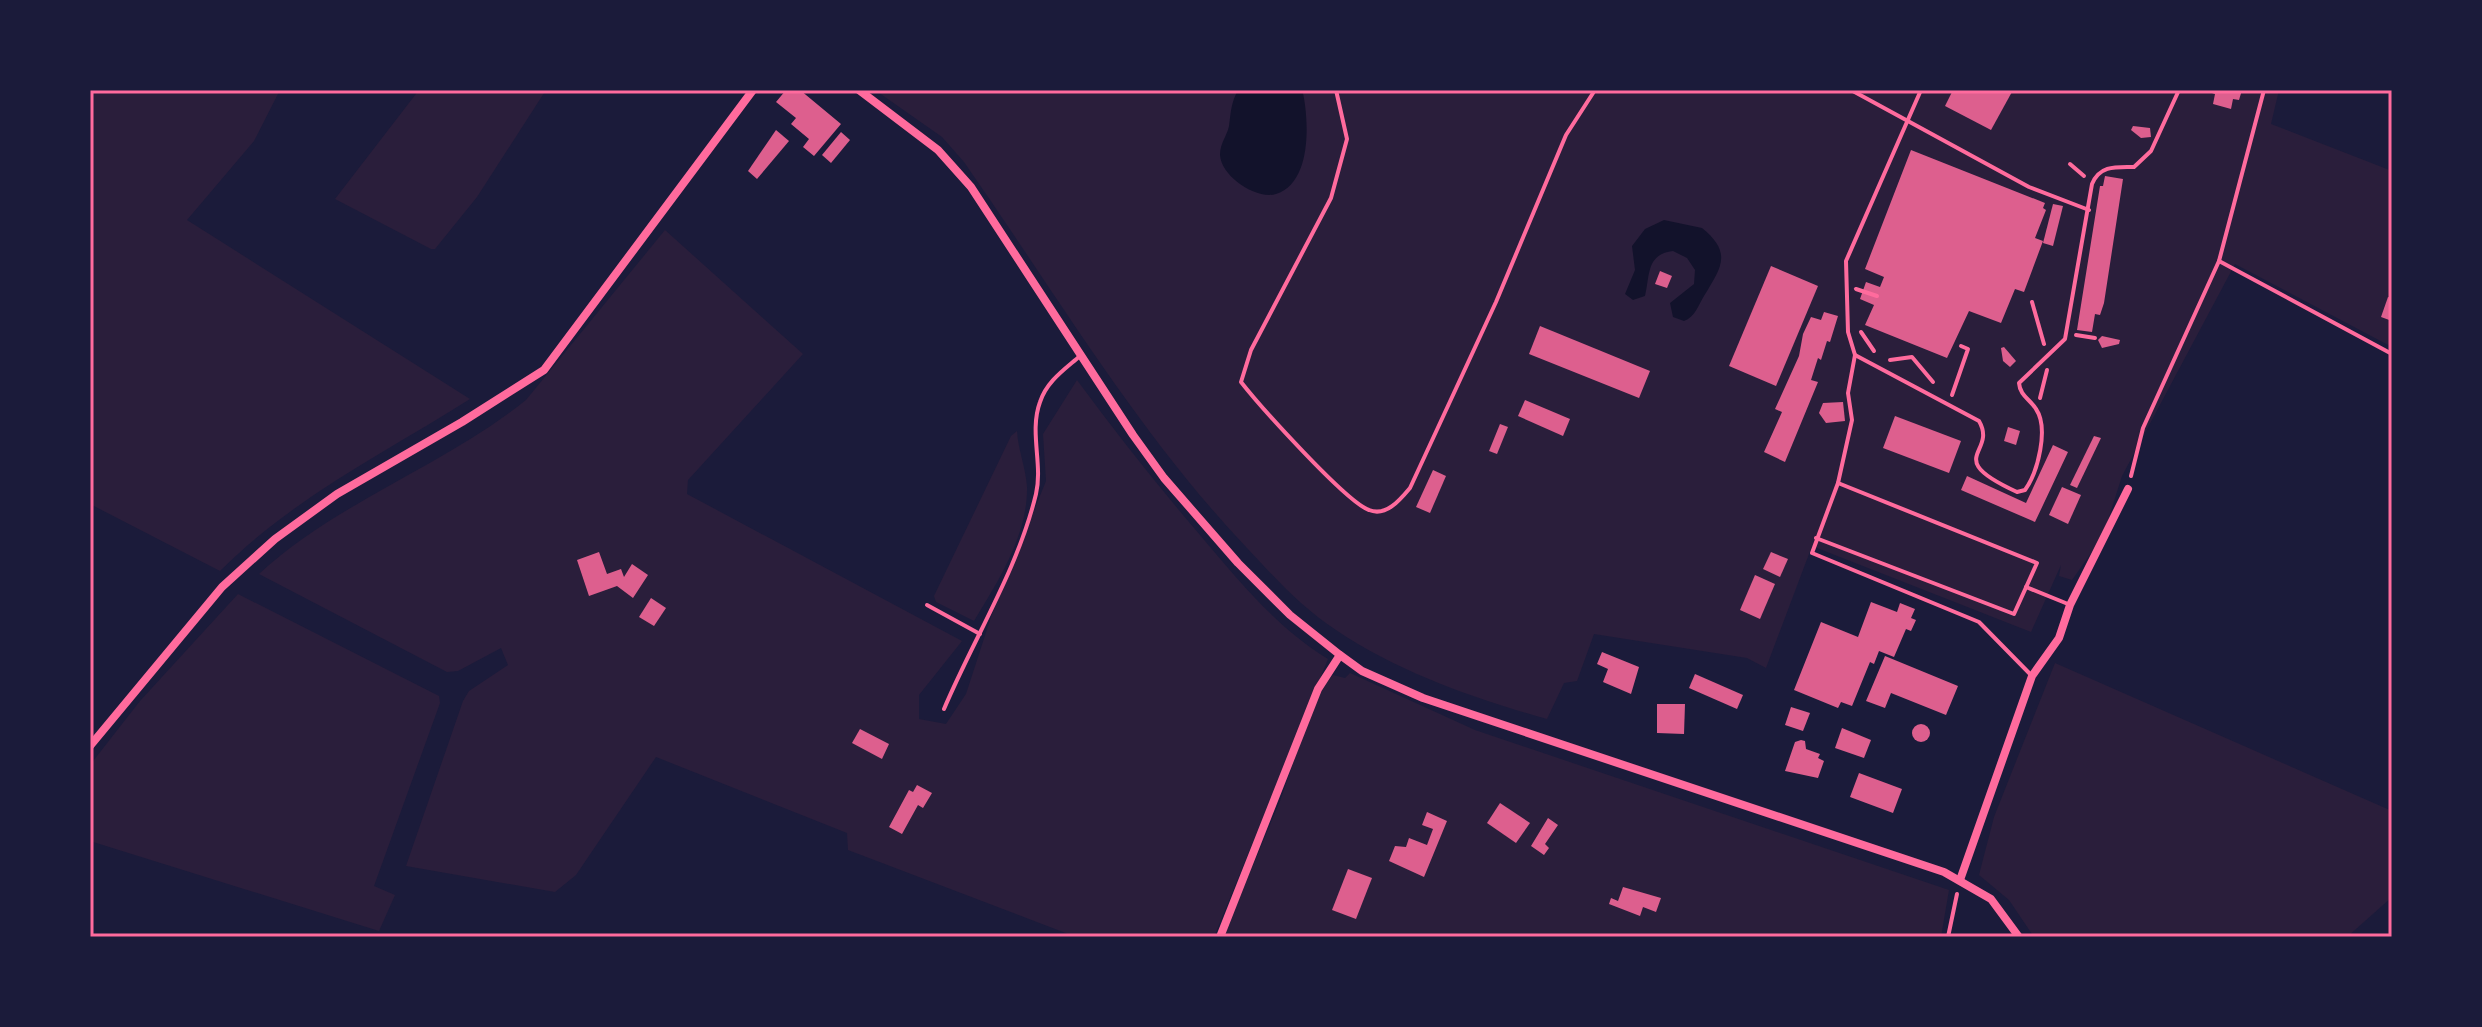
<svg xmlns="http://www.w3.org/2000/svg" width="2482" height="1027" viewBox="0 0 2482 1027" font-family="'IBM Plex Serif',serif">
<style>
.green{fill:#2a1e3b}
.water{fill:#12122b}
.building{fill:#dd5f8e}
.lines{fill:none;stroke-linecap:round;stroke-linejoin:round}
.path{stroke:#ff6b9d;stroke-width:4}
.service{stroke:#ff6b9d;stroke-width:4}
.minor{stroke:#ff6b9d;stroke-width:8}
.neatline{fill:none;stroke:#ff6b9d;stroke-width:3}
</style>
<rect width="100%" height="100%" fill="#1b1b3a"/>
<!-- green -->
<g class="green">
<path d="M90,90h190l-26,51 -67,79 283,179c-87,55 -176,98 -250,172l-130,-67z"/>
<polygon points="419,90 546,90 477,197 435,249 431,249 335,199"/>
<path d="M875,90h1404l-8,34 121,47v176l-157,-83 -113,212 -19,60 -31,44 -13,-4 2,-11 -30,67 -219,-86 -46,122 -19,-10 -153,-24 -17,47 -13,2 -17,36c-74,-21 -147,-46 -211,-89 -34,-22 -62,-53 -89,-82 -110,-116 -192,-256 -283,-386l-22,-25z"/>
<path d="M665,230l138,124 -115,126 -1,14 275,147 -43,54v24l27,5 20,-30 25,-77 55,-136 -3,-47 34,-54c39,53 80,105 123,155 39,46 76,92 128,124l-114,278h-138l-228,-87 -1,-17 -191,-76 -80,118 -21,17 -149,-26 57,-165 6,-10 39,-26 -7,-17 -43,23 -11,1 -188,-98c79,-73 184,-107 267,-174z"/>
<path d="M1017,431c1,19 9,37 10,56 1,48 -29,94 -53,134l-38,-19 -2,-6 77,-160z"/>
<polygon points="238,594 439,696 440,703 374,886 395,895 379,931 90,841 90,765 140,701"/>
<polygon points="2055,663 2392,811 2392,897 2347,937 2034,937 2009,900 1979,875 1994,817"/>
<polygon points="1350,673 1475,730 1949,890 1941,937 1223,937 1280,801 1318,692 1333,675 1345,678"/>
</g>
<!-- water -->
<g class="water">
<path d="M1238,90h62l3,3c6,28 9,90 -27,101 -20,6 -55,-18 -56,-39 0,-12 7,-19 9,-29 2,-15 2,-23 9,-36z"/>
<path d="M1664,220l38,8c31,25 19,40 2,68 -6,10 -9,21 -20,25l-11,-4 -3,-14 24,-19 1,-14 -8,-12 -14,-7c-27,3 -23,25 -28,45l-12,4 -8,-6 10,-24 -3,-24 13,-17z"/>
</g>
<!-- building -->
<g class="building">
<polygon points="786,90 800,90 841,124 814,156 803,147 809,139 791,124 796,118 776,102"/>
<polygon points="1953,90 2013,90 1991,130 1945,106"/>
<polygon points="2203,90 2242,90 2239,100 2233,99 2231,109 2213,104 2215,94"/>
<polygon points="2133,126 2150,128 2151,137 2141,138 2131,130"/>
<polygon points="776,130 789,141 757,179 748,171"/>
<polygon points="841,132 850,140 831,163 822,155"/>
<polygon points="1911,150 2045,203 2043,208 2046,210 2035,238 2043,241 2024,292 2015,289 2001,323 1969,311 1947,358 1865,325 1874,305 1860,299 1866,282 1880,287 1884,277 1865,269"/>
<polygon points="2105,176 2123,179 2104,303 2100,315 2095,314 2092,332 2077,330 2100,186 2103,186"/>
<polygon points="2053,204 2063,206 2053,246 2043,243"/>
<polygon points="1771,266 1818,286 1776,386 1729,366"/>
<polygon points="1660,271 1672,276 1667,288 1655,284"/>
<polygon points="2388,297 2392,298 2392,321 2381,317"/>
<polygon points="1824,312 1838,316 1830,342 1827,341 1821,360 1818,358 1811,380 1818,382 1785,462 1764,452 1782,412 1775,409 1799,356 1803,334 1811,317 1821,320"/>
<polygon points="1540,326 1650,371 1639,398 1529,354"/>
<polygon points="2102,336 2120,340 2119,344 2102,348 2098,340"/>
<polygon points="2004,347 2016,361 2010,367 2003,361 2001,348"/>
<polygon points="1525,400 1570,419 1563,436 1518,416"/>
<polygon points="1843,402 1845,421 1826,423 1819,413 1823,403"/>
<polygon points="1895,416 1961,441 1949,473 1883,448"/>
<polygon points="1500,424 1508,427 1497,454 1489,451"/>
<polygon points="2008,427 2020,431 2016,445 2004,441"/>
<polygon points="2094,436 2101,438 2077,488 2070,485"/>
<polygon points="2053,445 2068,452 2035,522 1961,490 1967,476 2026,503"/>
<polygon points="1433,470 1446,476 1430,513 1416,507"/>
<polygon points="2062,487 2081,495 2068,524 2049,515"/>
<polygon points="599,552 607,574 621,569 624,577 632,564 648,575 633,598 617,586 589,596 577,560"/>
<polygon points="1771,552 1788,559 1780,577 1763,569"/>
<polygon points="1755,575 1775,584 1760,619 1740,610"/>
<polygon points="651,598 666,608 654,626 639,617"/>
<polygon points="1871,602 1897,612 1900,603 1915,609 1911,618 1916,620 1911,631 1906,629 1894,657 1879,651 1874,664 1870,662 1852,706 1841,702 1838,708 1794,690 1821,622 1858,637"/>
<polygon points="1602,652 1639,667 1631,694 1603,682 1608,669 1597,664"/>
<polygon points="1885,656 1958,686 1946,715 1891,693 1885,708 1866,701"/>
<polygon points="1695,674 1743,695 1737,709 1689,688"/>
<polygon points="1657,704 1685,704 1684,734 1657,733"/>
<polygon points="1791,707 1810,713 1803,731 1785,725"/>
<circle cx="1921" cy="733" r="9"/>
<polygon points="1842,728 1871,740 1864,758 1835,748"/>
<polygon points="860,729 889,744 882,759 852,743"/>
<polygon points="1801,740 1805,741 1806,749 1820,754 1818,758 1824,761 1818,778 1785,771 1795,742"/>
<polygon points="1859,773 1902,789 1893,813 1850,797"/>
<polygon points="917,785 932,793 923,808 918,805 902,834 889,827 909,790 913,792"/>
<polygon points="1500,803 1530,823 1516,843 1487,823"/>
<polygon points="1427,812 1447,821 1424,877 1389,861 1395,846 1406,847 1409,838 1427,845 1433,829 1422,825"/>
<polygon points="1548,818 1558,825 1545,844 1549,848 1544,855 1531,846"/>
<polygon points="1348,869 1372,878 1356,919 1332,910"/>
<polygon points="1623,887 1661,898 1656,912 1643,907 1640,916 1609,904 1611,898 1618,901"/>
</g>
<g class="lines">
<!-- path -->
<g class="path">
<path d="M1336,90l11,49 -16,59 -80,152 -10,32c18,23 105,120 128,128 17,7 31,-10 41,-22l86,-186 70,-167 29,-45"/>
<polyline points="2070,164 2084,176"/>
<polyline points="2219,261 2392,354"/>
<polyline points="1856,289 1877,296"/>
<polyline points="2032,302 2044,344"/>
<polyline points="1861,332 1874,351"/>
<polyline points="2076,335 2095,338"/>
<polyline points="1890,360 1912,357 1933,382"/>
<polyline points="1952,395 1968,349 1961,346"/>
<polyline points="2040,398 2047,370"/>
<polyline points="2131,476 2143,428 2219,261 2264,90"/>
<polyline points="1948,937 1957,894"/>
</g>
<!-- service -->
<g class="service">
<polyline points="1851,90 2029,187 2089,210"/>
<polyline points="1921,90 1846,261 1848,332 1855,355 1848,393 1852,420 1838,483 1812,553 1979,622 2032,676"/>
<path d="M1855,355l124,66c19,33 -38,36 38,71l8,-2c13,-18 24,-62 11,-81 -6,-10 -16,-13 -17,-26l46,-44 27,-155c8,-19 24,-17 42,-17l17,-16 28,-61"/>
<polyline points="1816,538 2014,614 2037,563 1838,483"/>
<polyline points="2026,587 2068,604"/>
<polyline points="927,605 980,634"/>
<path d="M944,709c30,-71 74,-140 92,-215 7,-30 -7,-62 4,-92 7,-21 24,-32 40,-46"/>
</g>
<!-- minor -->
<g class="minor">
<polyline points="859,90 938,150 971,187 1133,435 1164,478 1238,563 1290,615 1340,655 1362,671 1423,698 1944,872 1991,899 2019,937"/>
<polyline points="90,746 222,587 275,539 337,494 462,422 544,370 753,90"/>
<polyline points="1960,880 2032,676 2059,638 2070,605 2128,489"/>
<polyline points="1220,937 1318,689 1340,655"/>
</g>
</g>
<!-- border -->
<rect width="2482" height="1027" fill="none" stroke="#1b1b3a" stroke-width="184"/>
<rect x="92" y="92" width="2298" height="843" class="neatline"/>
</svg>
